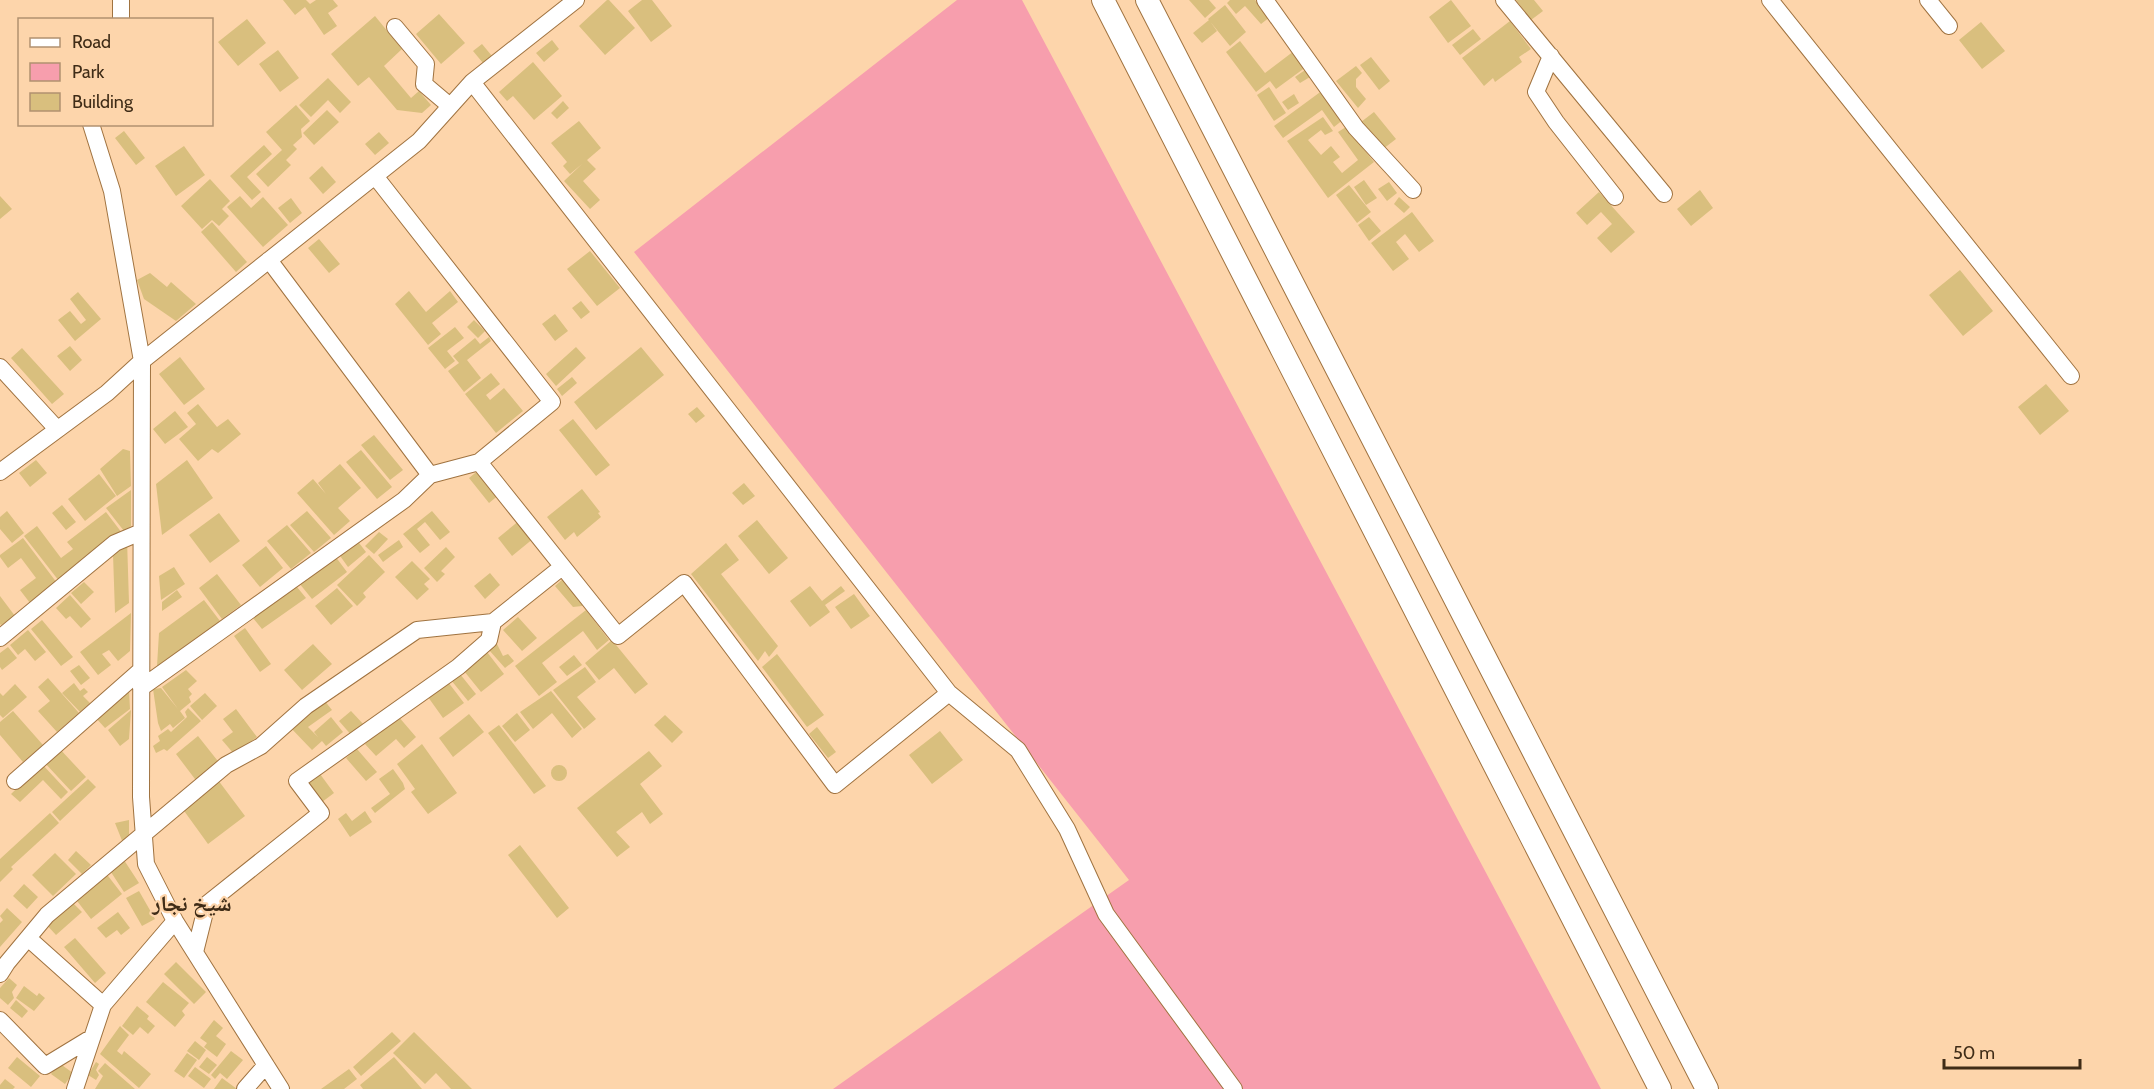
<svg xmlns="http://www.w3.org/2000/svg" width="2154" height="1089" viewBox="0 0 2154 1089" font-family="Cabin,'Noto Naskh Arabic',sans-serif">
<rect width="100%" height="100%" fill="#fdd5ab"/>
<path fill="#f79ead" d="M957 0H1022L1601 1089H833L1129 880 634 252Z"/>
<path fill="#d9bf7e" d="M283 0H306L310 4 316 0H333L338 6 328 13 337 26 324 35 305 7 295 15Z
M607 0H609L635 28 605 55 579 26Z
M642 0H652L672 26 651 42 628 11Z
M1189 0H1209L1216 8 1205 18Z
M1230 0H1255L1270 17 1261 24 1245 6 1236 14 1227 3Z
M1451 0 1471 26 1448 43 1429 17Z
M1516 0H1534L1543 11 1531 20Z
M1225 5 1246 32 1230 46 1208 19Z
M439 14 465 43 441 64 416 34Z
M375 16 402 49 384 66 411 98 419 91 431 105 422 113 397 110 369 77 358 86 331 54Z
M247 19 266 43 238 66 218 42Z
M1209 20 1217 31 1202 43 1193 33Z
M1510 21 1531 49 1519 57 1522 62 1495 82 1493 78 1484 86 1462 58Z
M1981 22 2005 51 1982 69 1959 40Z
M1473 29 1481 39 1460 55 1452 45Z
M552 40 559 49 544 62 536 53Z
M1240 41 1265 73 1294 51 1306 67 1276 89 1270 81 1256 92 1226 52Z
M482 44 492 56 483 63 473 51Z
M278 50 299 78 280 92 259 64Z
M1371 57 1390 81 1379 90 1360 65Z
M533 62 562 96 534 120 513 96 507 101 499 92Z
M1356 66 1362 73 1356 79V87L1366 99 1358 108 1336 81Z
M1305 70 1310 77 1300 83 1295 77Z
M328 78 351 102 340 113 328 100 311 117 299 105Z
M1269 87 1286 113 1274 121 1257 95Z
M1323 90 1344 119 1334 127 1322 110 1283 138 1274 126Z
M1294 94 1299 103 1288 110 1282 102Z
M563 101 569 108 557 119 551 113Z
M296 105 310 121 301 129 302 137 293 145 297 149 286 160 291 165 268 187 256 174 282 150 266 132Z
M327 110 339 122 314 145 303 133Z
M1374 112 1396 139 1383 149 1361 122Z
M1323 117 1333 131 1325 135 1321 130 1308 140 1321 155 1331 146 1340 157 1333 162 1342 173 1358 160 1338 132 1346 127 1374 162 1328 198 1287 141Z
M579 121 601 148 587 160 596 169 583 181 600 200 590 209 564 181 582 164 570 174 563 166 567 162 551 143Z
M124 131 145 158 136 165 115 138Z
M379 132 389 143 375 155 365 144Z
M264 145 272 154 247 177 261 192 252 200 230 176Z
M184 146 205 175 176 196 155 166Z
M322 166 336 182 323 194 309 178Z
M210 179 230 201 222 209 229 216 219 226 212 220 202 229 181 206Z
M1364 180 1377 198 1366 205 1354 187Z
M1389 182 1397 193 1387 201 1378 189Z
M1349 185 1371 212 1357 223 1336 195Z
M1700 190 1713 208 1691 226 1677 209Z
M1599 192 1635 232 1611 253 1597 238 1612 224 1601 212 1587 225 1576 213Z
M0 196 12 209 0 219Z
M240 196 251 208 263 197 288 225 263 247 227 207Z
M1399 197 1410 207 1404 213 1394 204Z
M291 198 302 213 290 223 278 208Z
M1412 212 1434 241 1419 252 1405 234 1396 242 1409 259 1393 271 1371 243Z
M1369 217 1381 231 1369 241 1358 225Z
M212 222 247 262 236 272 201 232Z
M319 239 340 264 329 273 308 248Z
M590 251 620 288 597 306 567 269Z
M1960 270 1993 311 1963 336 1929 295Z
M150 273 167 287 171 282 196 304 176 321 144 299 137 280Z
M409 291 426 312 450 291 458 302 432 323 441 334 428 345 395 304Z
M78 292 101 319 75 341 58 320 70 311 81 324 86 320 70 299Z
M581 301 590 312 581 319 572 308Z
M555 314 568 331 555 341 542 324Z
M474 320 485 331 478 338 467 327Z
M455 327 464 338 447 351 455 361 445 369 428 348Z
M489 337 491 341 467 360 481 378 464 392 448 371 459 363 453 356 475 338 480 344Z
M70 346 82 360 70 371 57 356Z
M576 347 586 358 556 386 546 374Z
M641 347 664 375 596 430 574 402Z
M22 348 64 394 52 404 11 358Z
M180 357 205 389 184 405 159 374Z
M491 373 500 384 486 395 490 400 504 388 523 411 496 433 465 394Z
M572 377 577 383 562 396 557 389Z
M2046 384 2069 411 2040 435 2018 407Z
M198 404 217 427 228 419 241 434 218 453 212 449 198 461 179 439 196 424 187 413Z
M697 407 705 416 696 423 688 414Z
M175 411 188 427 165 444 153 429Z
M573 419 610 465 596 476 559 430Z
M374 435 403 470 390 480 361 445Z
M123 449 130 451 131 486 117 496 100 469Z
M361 450 392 487 377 499 346 462Z
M36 460 47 473 30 487 19 473Z
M187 460 213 498 162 535 156 484Z
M340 464 361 488 338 508 350 521 334 535 297 493 313 479 326 494 318 483Z
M480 469 500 494 489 503 469 478Z
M99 474 116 496 85 521 68 499Z
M744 483 755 496 743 505 732 493Z
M582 489 600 512 598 513 601 517 577 537 574 532 565 540 547 517Z
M131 490V526L124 531 106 508Z
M62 505 76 522 66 530 52 513Z
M7 511 24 533 12 543 0 529V517Z
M307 511 331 538 314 552 290 525Z
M432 511 450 532 440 540 425 522 417 529 430 545 420 553 403 534Z
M106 512 122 533 59 581 24 536 37 526 61 558 73 549 67 542Z
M219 513 240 541 210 563 189 535Z
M520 520 534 538 512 556 498 538Z
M757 520 788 558 769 574 738 536Z
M287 525 311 553 291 569 267 541Z
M379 532 388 539 374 554 365 546Z
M23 538 57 583 30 603 20 590 36 578 21 558 8 568 0 557V555Z
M127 539 129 603 115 613 113 554Z
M356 539 366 552 348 567 338 553Z
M399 540 403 547 383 562 378 555Z
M726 543 739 560 721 574 778 646 769 657 765 651 758 661 691 574Z
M266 546 283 568 260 587 242 565Z
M446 547 455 557 441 571 445 574 437 582 424 568Z
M369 555 385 572 363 593 366 597 357 606 337 585Z
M335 556 347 572 312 599 299 583Z
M412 561 430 579 424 584 429 589 417 600 395 577Z
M174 567 185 584 161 600 159 576Z
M490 573 500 585 485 599 474 586Z
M217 574 241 605 222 619 199 588Z
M564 578 584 601 582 606 573 607 555 586Z
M84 582 94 592 81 604 71 593Z
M810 586 822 601 841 586 845 591 825 605 830 612 810 627 790 601Z
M297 587 306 598 262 629 253 618Z
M337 588 353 606 331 625 315 606Z
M177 590 182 597 162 611V602Z
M854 594 870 616 851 629 835 607Z
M70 595 91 619 81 628 70 616 66 619 56 608Z
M0 596 15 616 1 625 0 624Z
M204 600 220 621 157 666 159 633Z
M586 610 609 640 597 650 583 631 542 663 557 682 539 696 515 666Z
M131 613 130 651 118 661 109 650 102 654 111 665 98 675 80 652Z
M518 617 537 638 522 651 503 630Z
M42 620 73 657 61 666 31 629Z
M245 628 271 664 260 672 234 636Z
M28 630 46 652 35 661 25 649 18 655 10 645Z
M612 640 648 684 635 694 614 668 599 680 585 663Z
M313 644 332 664 302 690 284 670Z
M497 644 503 656 508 654 514 661 505 668 489 650Z
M8 647 17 658 2 670 0 667V653Z
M487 652 504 674 481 692 464 671Z
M777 654 824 715 807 727 762 667Z
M574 655 582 665 567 676 559 667Z
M79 665 90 678 81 685 70 671Z
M585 667 596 682 577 697 596 719 584 729 553 690Z
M186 670 197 681 188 689 192 694 189 697 191 702 180 711 185 718 173 728 170 724 161 731 158 723 153 689 161 688 178 709 162 687Z
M460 674 476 694 468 701 451 680Z
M48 678 79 713 57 732 38 711 50 701 38 687Z
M448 682 464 703 443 718 428 697Z
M74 683 80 691 84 688 88 692 83 696 90 703 80 712 62 693Z
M15 684 27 697 3 718 0 715V693L3 696Z
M129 690 130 709 105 728 95 717Z
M551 691 582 729 572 738 552 713 533 729 520 712Z
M205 693 217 706 202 720 190 706Z
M324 700 332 710 308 727 318 737 314 732 331 717 343 732 326 746 322 741 312 750 288 725Z
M188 708 201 721 167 751 164 749 156 753 153 746 160 741 158 736 168 729 171 732 187 717 185 712Z
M236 709 257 737 234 754 222 740 233 732 223 719Z
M131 710 129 739 120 746 108 730Z
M13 711 43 745 23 762 0 735V722Z
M351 711 365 726 353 737 339 721Z
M517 713 530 730 515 742 502 726Z
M469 714 484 732 453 757 439 738Z
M665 715 683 732 672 743 654 725Z
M398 716 416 737 404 748 396 739 376 756 365 744Z
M499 725 546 786 534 794 488 733Z
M817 727 836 752 828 758 809 734Z
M940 731 963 760 932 784 909 755Z
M198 736 221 765 198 783 176 754Z
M422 744 457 793 428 814 411 792 415 789 397 764Z
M58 747 86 777 71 791 43 761Z
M357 749 377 772 366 781 346 758Z
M649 751 662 766 640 784 663 814 650 824 642 812 616 832 630 847 617 857 577 808Z
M42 764 68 792 61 799 43 780 20 802 11 794Z
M551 773a8 8 0 1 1 16 0a8 8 0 1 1-16 0Z
M393 769 403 783 405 789 375 813 371 808 390 794 379 779Z
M320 774 334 793 322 802 308 783Z
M88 779 96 787 60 821 52 812Z
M218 780 245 816 208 844 182 808Z
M365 811 372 822 350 837 338 819 346 813 352 821Z
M50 813 59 823 11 867 13 869 0 882V859Z
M129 820V839L123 843 115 823Z
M520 845 569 908 557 918 508 855Z
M76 851 91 865 82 874 68 860Z
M55 853 76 874 53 896 32 875Z
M122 857 139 883 124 892 107 866Z
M105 872 122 894 91 919 74 897Z
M24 884 38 897 27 909 13 896Z
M139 891 155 919 142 926 126 898Z
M70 900 82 912 56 935 45 923Z
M7 908 22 922 0 947V923L3 920 0 916Z
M118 912 130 928 121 935 117 930 106 938 97 928Z
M75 938 106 973 95 983 64 947Z
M176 962 206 992 194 1004 164 974Z
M9 978 17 985 12 992 14 998 8 1005 0 998V988Z
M163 982 189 1003 182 1011 185 1015 175 1027 146 1002Z
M24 986 37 996 39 993 45 998 34 1011 16 998Z
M16 1000 28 1011 22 1018 10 1008Z
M137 1006 149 1016 147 1019 155 1026 148 1034 140 1027 133 1035 122 1026Z
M214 1020 223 1028 216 1036 226 1044 217 1057 204 1047 207 1043 200 1038Z
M120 1026 129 1035 117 1051 122 1055 124 1051 151 1074 139 1088 100 1054Z
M392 1032 401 1041 361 1076 353 1067Z
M414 1032 472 1089H451L436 1073 425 1084 393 1053Z
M195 1041 206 1050 199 1060 187 1051Z
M231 1051 243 1060 227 1079 220 1073 215 1079 211 1075Z
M187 1053 197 1060 184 1078 174 1071Z
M17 1057 40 1076 31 1087 8 1068Z
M207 1057 217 1065 209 1074 199 1067Z
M394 1057 422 1089H363L360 1085Z
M96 1062 99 1064 96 1070 99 1075 96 1080 88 1075Z
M59 1063 73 1073 65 1084 51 1074Z
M105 1063 135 1089H95L103 1076 98 1071Z
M195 1067 211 1079 204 1088 188 1076Z
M349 1069 357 1079 344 1089H321Z
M222 1078 237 1089H214Z
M5 1079 15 1087 13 1089H0V1085Z"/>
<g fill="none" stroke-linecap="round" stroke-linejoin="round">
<defs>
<path id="street" d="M121 0V20
M1265 0 1356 128 1413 190
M1504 0 1664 194
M1770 0 2071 376
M1928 0 1949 26
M395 27 426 64 424 84 450 106
M1551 56 1536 92 1556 122 1615 197
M472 82 949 693 1018 750 1067 829 1106 914 1234 1089
M91 124 112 191 142 361 141 797 146 864 175 921 281 1089
M375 176 552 402 479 462 618 636 684 583 835 785 949 693
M0 367 57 429
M0 472 107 393 142 361 419 141 472 82 576 0
M430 475 479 462
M0 638 115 543 141 532
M141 688 404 500 430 475 269 260
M15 781 141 670
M28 938 103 1005
M195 952 207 904 321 813 297 781 458 667 489 640 493 622
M0 974 7 963 47 915 226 765 261 746 306 706 417 630 493 622 562 567
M0 1020 45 1066 91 1038
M75 1089 103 1005 175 921
M245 1089 266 1065"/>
<path id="secondary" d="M1103 0 1660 1089
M1147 0 1707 1089"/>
</defs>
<use href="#street" stroke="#a07340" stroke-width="18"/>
<use href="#secondary" stroke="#a07340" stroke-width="24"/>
<use href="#street" stroke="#fff" stroke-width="16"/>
<use href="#secondary" stroke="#fff" stroke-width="22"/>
</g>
<g text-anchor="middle" stroke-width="4.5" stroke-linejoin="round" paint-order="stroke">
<g font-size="22" font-weight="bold" fill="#3f2c17" stroke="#fdd5ab">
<text x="192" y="911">شيخ نجار</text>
</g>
</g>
<rect x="18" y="18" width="195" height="108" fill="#fdd5ab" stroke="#b19170" stroke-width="1.5"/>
<rect x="30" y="38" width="30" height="9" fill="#ffffff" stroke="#b19170" stroke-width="1.5"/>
<text x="72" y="48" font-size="18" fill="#3f2c17">Road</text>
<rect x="30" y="63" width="30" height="18" fill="#f79ead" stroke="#b19170" stroke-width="1.5"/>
<text x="72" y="78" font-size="18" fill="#3f2c17">Park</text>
<rect x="30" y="93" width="30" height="18" fill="#d9bf7e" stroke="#b19170" stroke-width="1.5"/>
<text x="72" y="108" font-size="18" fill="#3f2c17">Building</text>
<path d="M1944 1059v9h136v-9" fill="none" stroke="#3f2c17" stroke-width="3"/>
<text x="1953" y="1059" font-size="18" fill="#3f2c17" stroke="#fdd5ab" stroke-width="4.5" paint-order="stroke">50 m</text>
</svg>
